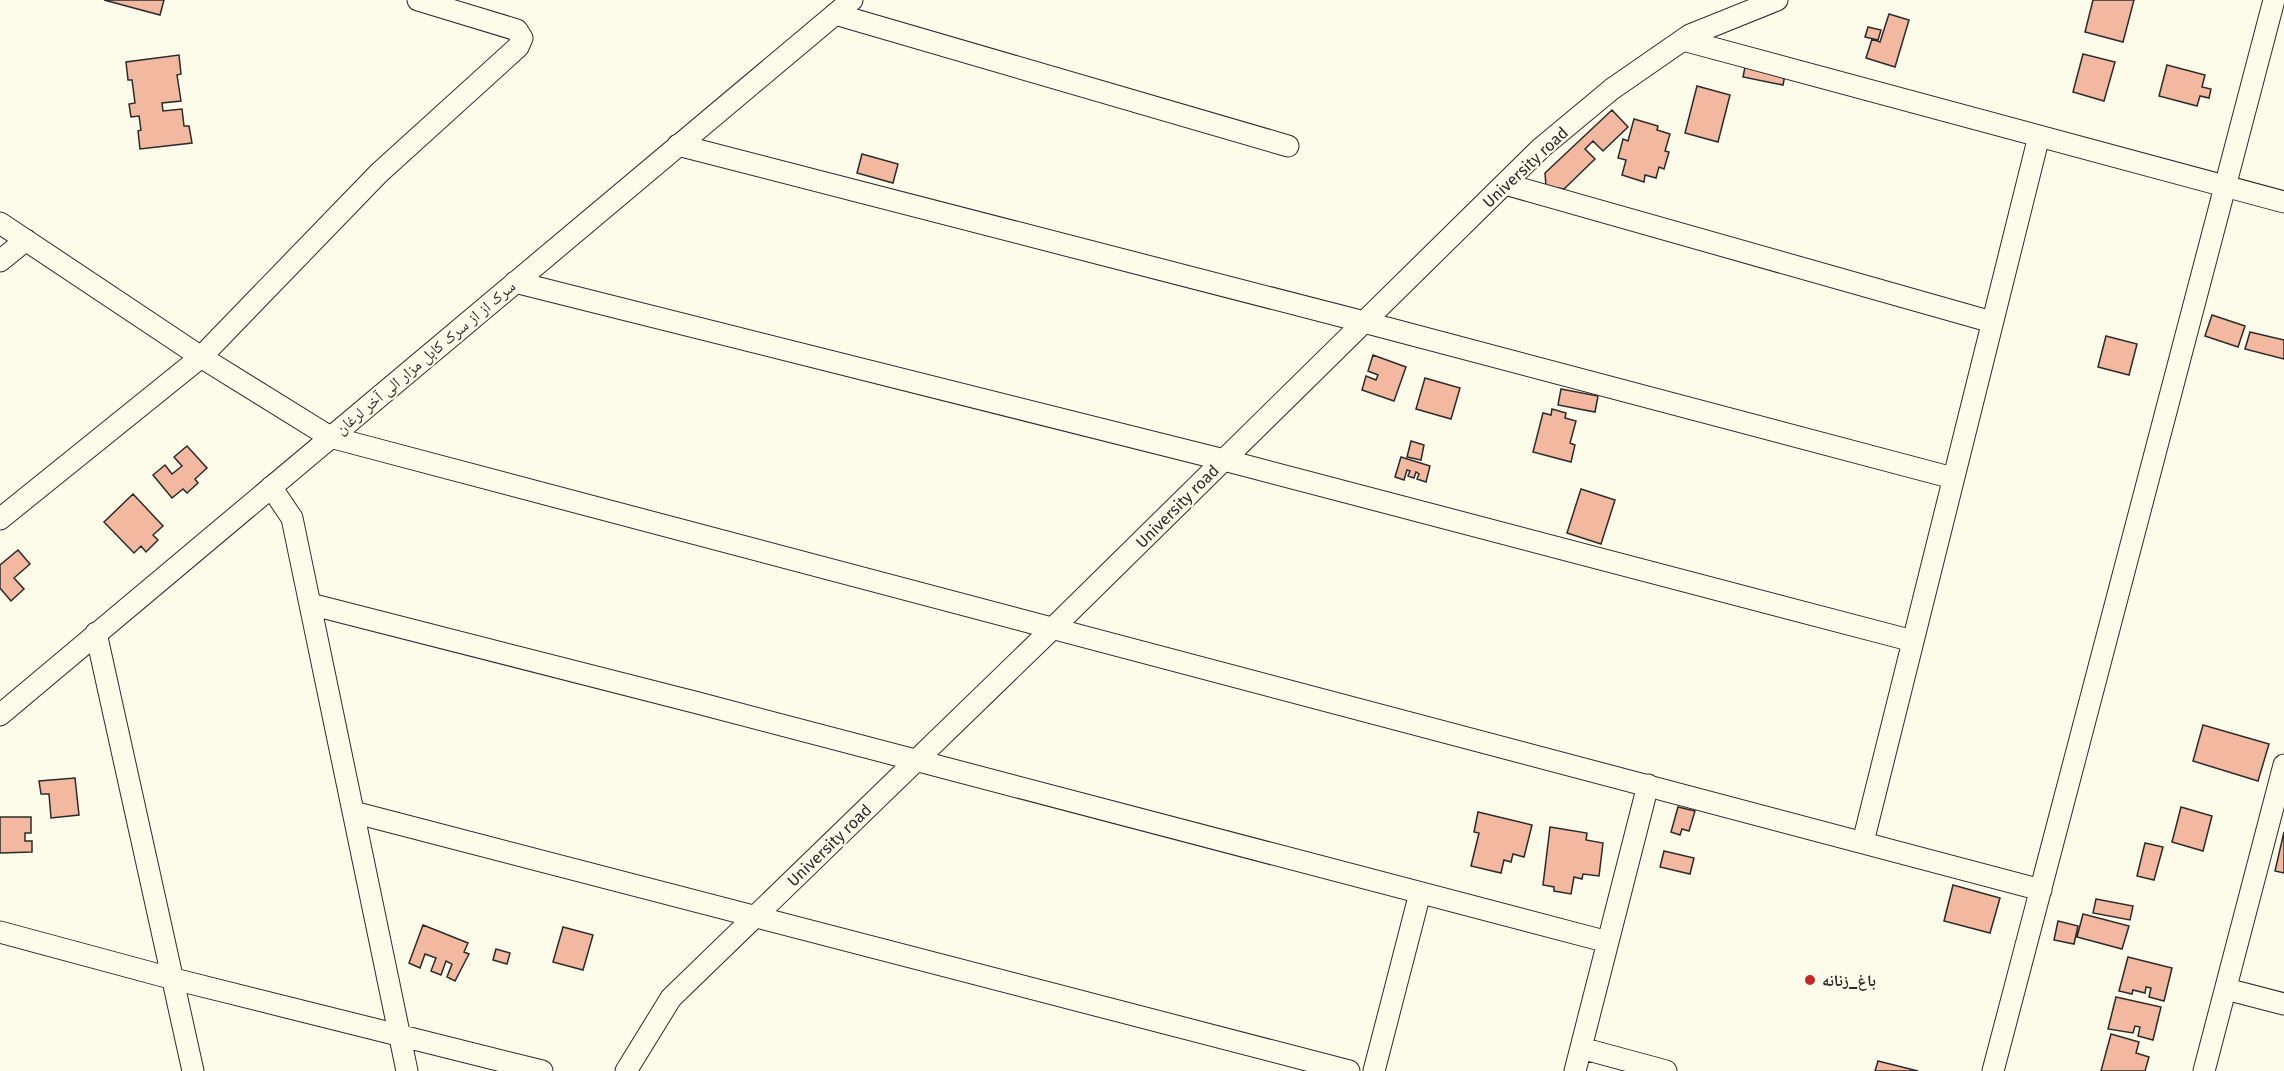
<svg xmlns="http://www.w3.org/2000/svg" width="2284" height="1071" viewBox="0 0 2284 1071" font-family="'Fira Sans','Noto Naskh Arabic',sans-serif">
<rect width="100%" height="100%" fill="#fdfbea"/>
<path fill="#f2b8a0" stroke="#2b2b2b" stroke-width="1.5" d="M104 0H164L160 15Z
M2093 0H2134L2123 42 2085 32Z
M1889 14 1909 20 1895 67 1866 58 1872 39 1880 42Z
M1868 27 1881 30 1878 40 1865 37Z
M2083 54 2115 62 2104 101 2073 92Z
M179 55 181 74 177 75 181 101 162 103 163 111 182 109 184 126H189L192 143 140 149 138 131 141 130 139 116 131 117 129 104 135 103 132 80H128L126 62Z
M1746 62 1786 70 1783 85 1743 77Z
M2167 65 2205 75 2202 87 2211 89 2209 98 2200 96 2197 106 2159 96Z
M1697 86 1730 95 1718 142 1685 133Z
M1612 110 1628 127 1603 151 1593 141 1585 149 1595 159 1564 189 1546 186 1545 173Z
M1634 119 1658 126 1657 130 1670 134 1665 151 1669 152 1664 169 1659 167 1656 178 1645 175 1644 182 1622 175 1626 160 1618 158 1623 139 1628 141Z
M862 154 898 164 893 183 857 173Z
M2212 315 2245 326 2238 347 2205 336Z
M2250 332 2284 340V359L2245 349Z
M2106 336 2137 344 2129 375 2098 367Z
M1373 355 1406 367 1394 401 1362 390 1366 376 1376 380 1378 375 1368 371Z
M1425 378 1460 388 1451 419 1416 409Z
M1561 389 1598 396 1595 412 1558 405Z
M1552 409 1566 413 1565 418 1576 421 1570 443 1575 445 1571 462 1533 452 1543 413 1551 415Z
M1411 441 1424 445 1421 460 1407 457Z
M187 446 207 468 195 479 198 483 187 493 183 489 172 498 153 475 165 465 172 474 182 466 174 457Z
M1401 457 1430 466 1426 482 1417 479 1419 474 1416 472 1414 478 1408 476 1410 471 1407 470 1404 480 1395 477Z
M1581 489 1615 500 1601 544 1567 533Z
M133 494 163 526 153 535 158 540 146 552 141 546 134 553 104 522Z
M18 550 30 564 14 578 24 589 11 601 0 588V565Z
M2203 725 2269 744 2258 781 2193 761Z
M75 778 79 815 51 818 49 794H41L39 781Z
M1678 807 1695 811 1689 831 1682 829 1680 835 1671 832Z
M2181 807 2212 816 2203 851 2172 842Z
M1478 812 1532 825 1524 857 1513 854 1511 862 1504 860 1501 873 1471 866 1479 833 1474 832Z
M0 817H31V833H25V841H32V852L0 853Z
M1550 827 1587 833 1586 840 1603 843 1599 876 1583 874 1582 879 1574 877 1571 894 1554 891V887L1543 885Z
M2284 832V873L2275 871Z
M2145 843 2163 847 2154 880 2137 876Z
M1664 851 1694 858 1690 874 1660 867Z
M1953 885 2000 898 1990 933 1944 921Z
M2096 899 2133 906 2130 920 2093 913Z
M2083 914 2129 926 2122 949 2077 937Z
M2058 921 2078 926 2074 944 2054 940Z
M423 925 468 943 464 952 469 954 455 981 447 977 452 964 446 961 441 975 431 971 436 958 425 954 420 968 409 963Z
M563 927 593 935 583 970 553 962Z
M496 949 510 953 507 964 493 960Z
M2128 957 2172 968 2164 1001 2149 997 2151 988 2146 987 2145 993 2133 990 2132 994 2119 991Z
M2116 997 2161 1007 2153 1040 2138 1036 2140 1027 2135 1026 2133 1033 2108 1029Z
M2111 1034 2139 1042 2136 1053 2149 1057 2145 1071H2101Z
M1878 1061 1918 1071H1875Z"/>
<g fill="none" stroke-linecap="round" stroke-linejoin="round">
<defs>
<path id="minor" d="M835 14 1288 146
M1683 40 2284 202
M678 145 1364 322 1953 478
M1505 184 1992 322
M0 223 201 357 330 437 2041 890
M0 261 26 240
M515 282 1224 460 1913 641
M271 487 292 518 407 1071
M0 519 201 357 379 173 518 47 522 38 517 30 418 0
M310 604 698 703 1608 942
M96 633 193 1071
M0 715 852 0
M353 812 1349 1071
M1863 842 2039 136
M0 932 174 979 542 1071
M2226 989 2284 1004
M1581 1048 1666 1071
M626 1071 671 998 1053 628 1541 148 1612 89 1690 35 1777 0
M1374 1071 1420 893
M1575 1071 1648 785
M1993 1071 2274 0
M2204 1071 2284 765"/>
</defs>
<use href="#minor" stroke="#2b2b2b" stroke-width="23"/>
<use href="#minor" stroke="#fdfbea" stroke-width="21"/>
</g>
<circle fill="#c62828" stroke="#fdfbea" stroke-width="2" cx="1810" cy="980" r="6"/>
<g text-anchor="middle" stroke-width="4.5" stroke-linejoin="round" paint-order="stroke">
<g font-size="16" fill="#2b2b2b" stroke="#fdfbea">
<text transform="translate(1525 167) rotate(-43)" y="6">University road</text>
<text transform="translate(425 357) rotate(-40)" y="6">سرک از از سرک کابل مزار الی آخر لرغان</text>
<text transform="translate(1177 506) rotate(-45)" y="6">University road</text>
<text transform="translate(829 845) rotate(-44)" y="6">University road</text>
</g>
<g font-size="16" font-weight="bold" fill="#2b2b2b" stroke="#fdfbea" text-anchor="start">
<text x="1822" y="986">باغ_زنانه</text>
</g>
</g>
</svg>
